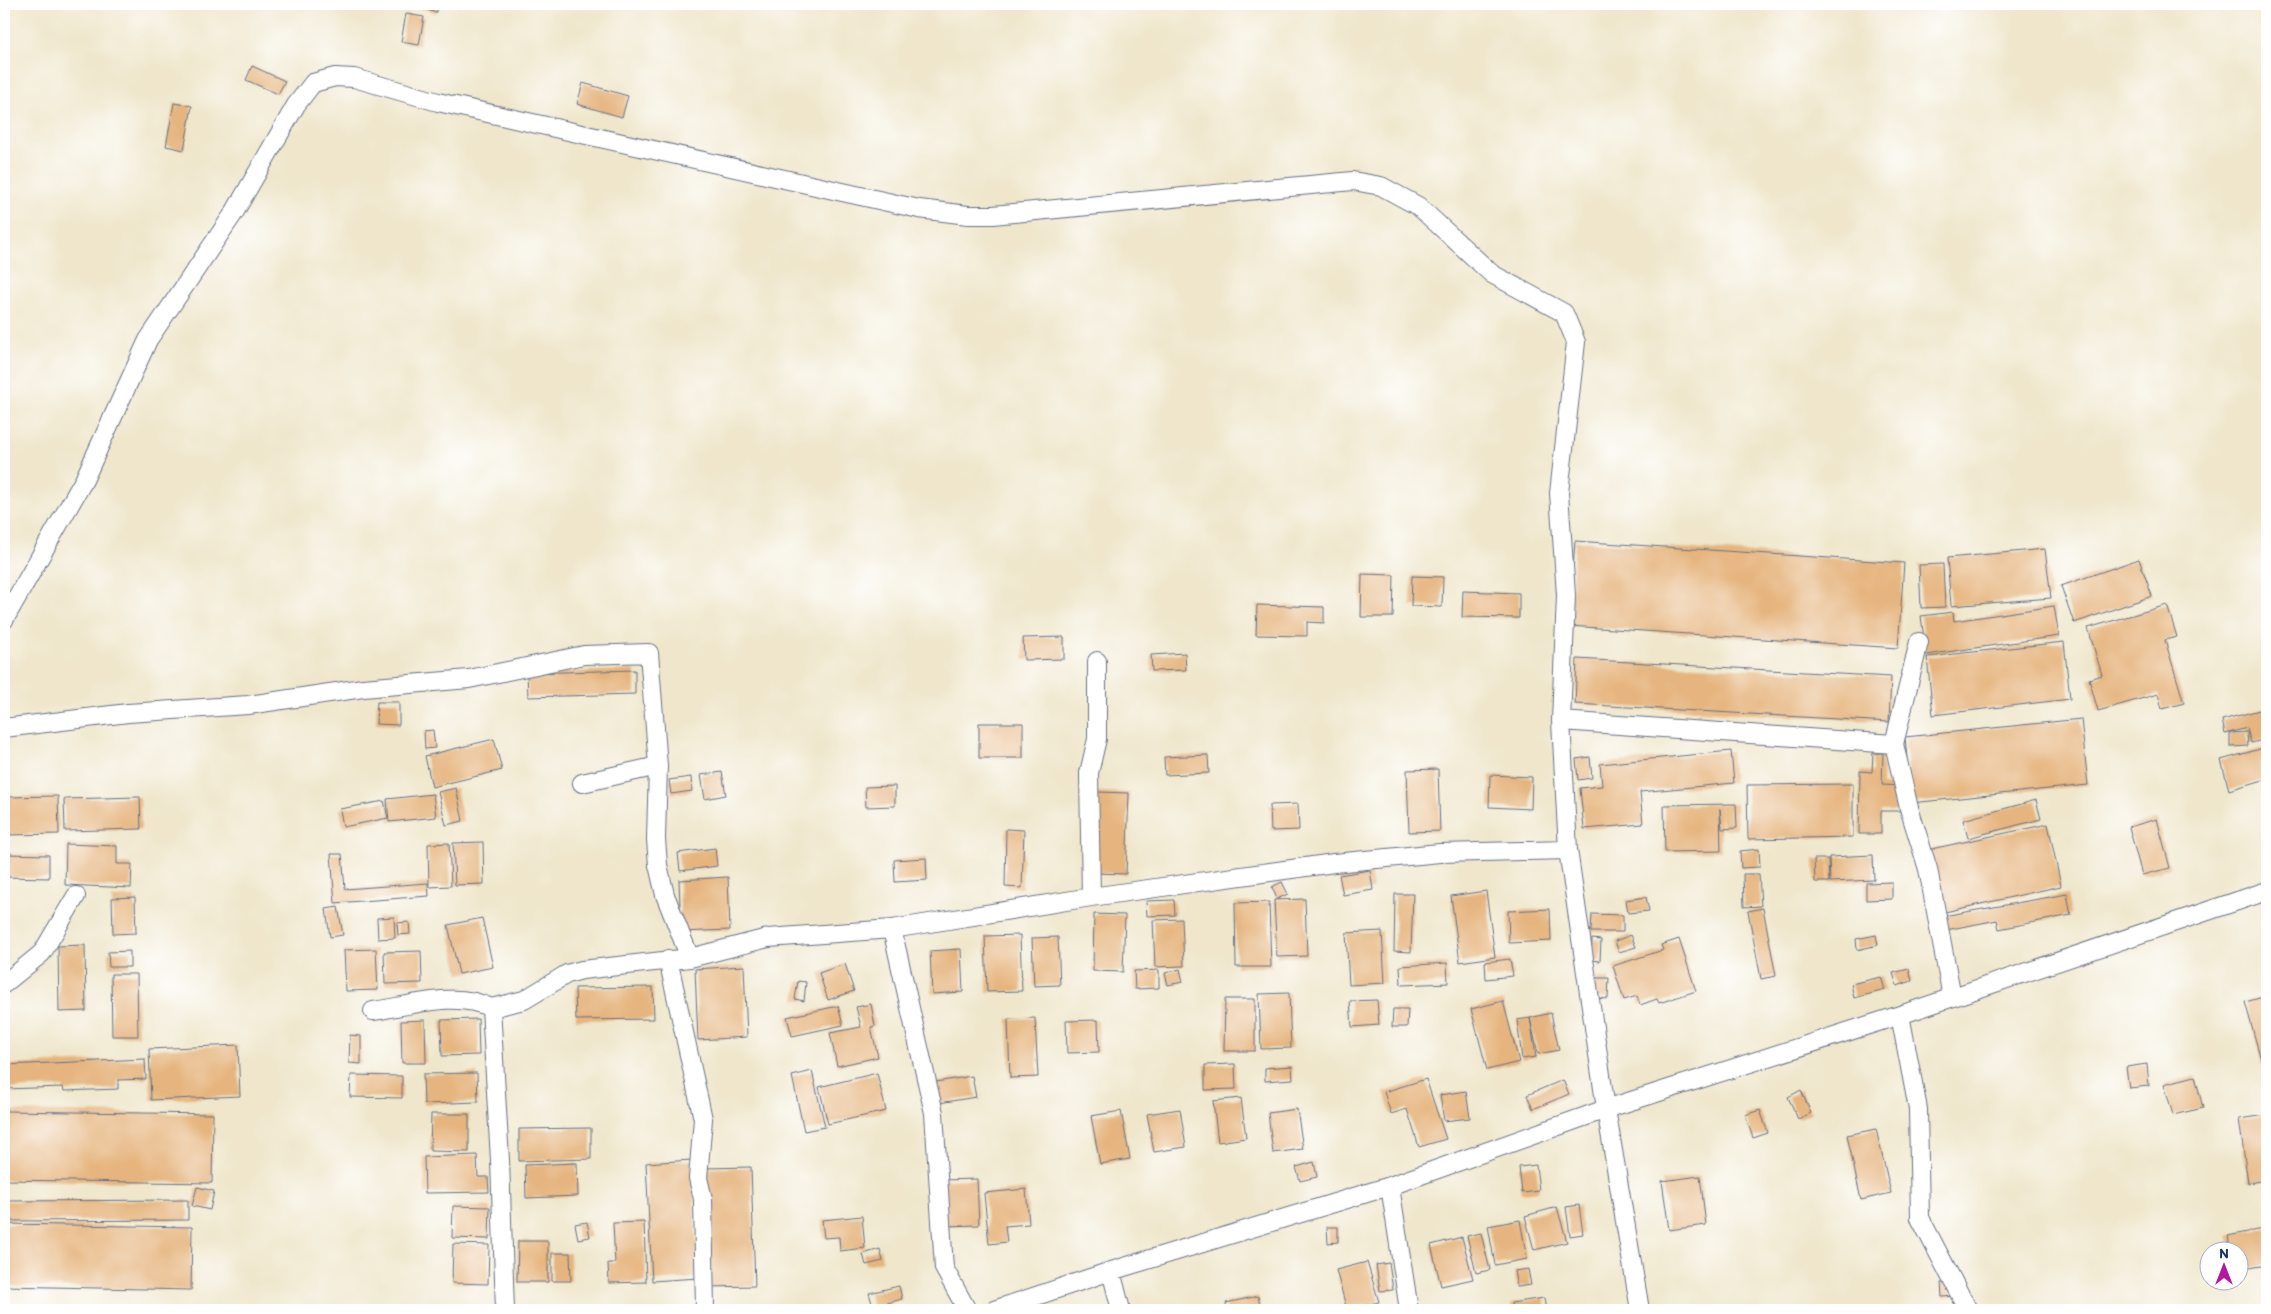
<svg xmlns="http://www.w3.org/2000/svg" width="2271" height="1314" viewBox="0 0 2271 1314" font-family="Itim,sans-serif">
<rect width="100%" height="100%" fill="#fff"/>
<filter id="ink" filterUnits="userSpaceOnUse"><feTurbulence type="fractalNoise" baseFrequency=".02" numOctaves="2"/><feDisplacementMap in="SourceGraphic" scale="10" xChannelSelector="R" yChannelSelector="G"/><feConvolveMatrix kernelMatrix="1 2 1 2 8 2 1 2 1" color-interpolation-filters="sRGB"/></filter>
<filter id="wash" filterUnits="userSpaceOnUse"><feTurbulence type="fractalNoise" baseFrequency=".0096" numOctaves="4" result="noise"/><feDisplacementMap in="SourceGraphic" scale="20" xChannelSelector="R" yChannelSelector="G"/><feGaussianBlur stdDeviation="1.12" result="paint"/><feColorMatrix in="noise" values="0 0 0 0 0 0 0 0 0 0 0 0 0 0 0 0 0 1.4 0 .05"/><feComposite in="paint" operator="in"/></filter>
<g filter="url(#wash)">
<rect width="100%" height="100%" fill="#efe6cb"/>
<g id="blocks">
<path fill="#e6b57f" d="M344 4H365V8L344 6Z
M411 4H440L436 13Z
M406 14 424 17 419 45 401 42Z
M252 66 285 81 278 94 246 80Z
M583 83 628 96 622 117 577 104Z
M174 103 192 106 184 150 166 146Z
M1575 541 1904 563 1898 648 1569 626Z
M2045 549 2051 598 1951 606 1947 558Z
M2139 559 2152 596 2074 623 2061 586Z
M1943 564 1945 607 1921 608 1919 565Z
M1362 574 1394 575 1393 617H1361Z
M1412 576 1443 577 1442 607 1411 606Z
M1463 591 1519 593V618L1462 617Z
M1257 605 1324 607V623L1307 622V636L1256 635Z
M2167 605 2177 637 2165 640 2184 703 2162 709 2158 694 2098 711 2089 679 2102 675 2088 628Z
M2054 606 2059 636 1926 655 1921 616 1953 612 1954 621Z
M1064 637V659L1024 660 1023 638Z
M2064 642 2070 699 1933 715 1927 657Z
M1185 653 1186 670 1152 671 1151 655Z
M1577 659 1891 677 1889 722 1575 704Z
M635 670V694L528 697 527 673Z
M377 702H399V725L376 724Z
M2267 708V739L2251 743 2247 728 2225 734 2222 720Z
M2081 719 2088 785 1911 803 1905 737Z
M979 723H1023V758H979Z
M433 730 435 748 425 749 424 731Z
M2247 732 2248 746 2230 747V733Z
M494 739 502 770 432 787 425 756Z
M2267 747V779L2229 790 2221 760Z
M1731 751 1734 783 1640 792 1643 824 1584 829 1580 788 1602 786 1600 764Z
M1873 753H1883L1882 785 1902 786 1901 811H1881V834H1859L1860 771 1872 772Z
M1208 755 1209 773 1165 775 1164 757Z
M1590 757 1592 778 1578 780 1576 759Z
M1438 769 1440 831 1409 832 1407 770Z
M722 772 726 795 705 799 701 775Z
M1490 775 1532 777 1531 809 1489 807Z
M691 777 692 791 671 794 669 780Z
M1853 784V837L1748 839 1747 785Z
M895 786V806L866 807 865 787Z
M456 788 463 821 446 825 438 792Z
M1097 792 1129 793 1126 874 1094 873Z
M433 794 436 817 389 822 387 799Z
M58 796 59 834 4 835V797Z
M140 797 141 829 65 831 64 799Z
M2036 800 2041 819 1968 838 1963 820Z
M384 801 388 818 343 827 340 809Z
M1298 804 1299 830 1271 831 1270 805Z
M1736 804 1737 828 1722 829 1720 809 1721 851 1665 852 1664 805Z
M2157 819 2170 868 2142 875 2129 827Z
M2048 824 2061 886 1945 912 1931 849Z
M1006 829 1024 830 1022 888 1005 887Z
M483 842 484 884 455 885 453 843Z
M449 843 451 886 429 887 428 844Z
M66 844 117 846V864H132L131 888 65 885Z
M715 848 717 866 680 871 678 853Z
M1759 849 1760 867 1741 868 1740 851Z
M4 854 49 855V878L4 877Z
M331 854H342L345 889 428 883 429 896 335 903Z
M1873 855 1874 880 1830 882 1829 857Z
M926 858 927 880 895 882 894 860Z
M1814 859H1828L1829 882H1815Z
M1370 870 1373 890 1343 895 1339 875Z
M1743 874H1759L1761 906 1744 907Z
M728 877 730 930 681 932 679 880Z
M1282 882 1288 894 1277 899 1272 887Z
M1892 882V899L1866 900V883Z
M1486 891 1495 957 1460 962 1451 896Z
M1395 894H1413L1411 952 1394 951Z
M2067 894 2071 915 1999 929 1997 920 1941 931 1938 917Z
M135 897 136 933 113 934 112 898Z
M1646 897 1649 911 1628 913 1626 900Z
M1305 899 1307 956 1277 957 1274 900Z
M1174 900 1175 915 1147 916 1146 901Z
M1269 902 1271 967H1236L1235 903Z
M338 907 343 935 330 937 326 909Z
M1763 908 1776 976 1761 979 1748 911Z
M1550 909 1551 941 1509 943 1508 911Z
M1094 914 1125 915 1123 972 1093 971Z
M1592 914 1623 915V932H1591Z
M394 917 395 938 378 939 377 918Z
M482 918 493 967 459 974 448 925Z
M1182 919 1184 966 1155 967 1153 920Z
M409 922 410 934 398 935 397 923Z
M1382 931 1385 983 1349 985 1346 933Z
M1020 935 1022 991 987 992 985 936Z
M1631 935 1636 947 1619 952 1615 941Z
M1876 935 1878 945 1857 950 1856 939Z
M1058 937 1060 985 1034 986 1032 938Z
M1592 939 1601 940 1600 961 1591 960Z
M1679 939 1696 991 1659 1003 1657 999 1640 1005 1637 996 1624 1000 1613 966 1663 950 1661 945Z
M85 945 86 1011 59 1012 58 946Z
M376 949 378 990 346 991 344 950Z
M961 949 963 992 932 994 930 951Z
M130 951V967H109L108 952Z
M421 951 422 983 385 984 384 952Z
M1510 959 1513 976 1486 979 1485 962Z
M1447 963 1448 983 1401 985 1400 966Z
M845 964 854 991 828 1000 819 973Z
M744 966 747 1037 698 1040 695 969Z
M1180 969 1183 982 1168 985 1165 973Z
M1909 969 1912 981 1897 986 1893 973Z
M1159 970V988L1135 989 1134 971Z
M111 974H137L138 1036H112Z
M1881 977 1885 990 1854 998 1851 984Z
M1594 978H1609L1608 999 1594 998Z
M798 981 806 982 804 1001 795 999Z
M653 987 654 1019 576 1020 575 988Z
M1289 993 1291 1048 1261 1049 1259 994Z
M2267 996V1073L2265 1074 2245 1002Z
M1225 999H1255V1051H1224Z
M1377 1000 1379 1025 1352 1027 1350 1001Z
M1503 1001 1519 1062 1487 1070 1471 1009Z
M871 1004 875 1026 871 1027 878 1057 837 1066 830 1033 861 1027 856 1007Z
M838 1006 843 1025 792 1036 787 1017Z
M1393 1009H1408L1407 1027H1392Z
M1551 1013 1559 1050 1538 1054 1530 1018Z
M1035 1018 1038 1077 1010 1078 1008 1019Z
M1530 1018 1536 1057 1522 1059 1517 1020Z
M478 1019 479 1055 442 1056 441 1020Z
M425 1020 426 1063H402L401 1021Z
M1098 1020 1099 1052 1067 1053 1066 1021Z
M350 1035 361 1036V1064L349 1063Z
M238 1045 240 1096 151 1100 149 1049Z
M145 1059 146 1079 118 1080V1089L64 1091 63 1087 4 1089V1065Z
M1235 1064 1236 1089 1205 1090V1065Z
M2147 1064 2149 1086 2129 1088 2126 1067Z
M1292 1066 1293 1079 1265 1081V1068Z
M812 1071 825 1127 804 1131 792 1076Z
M477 1073 478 1102 424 1104 423 1074Z
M877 1073 886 1111 828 1124 819 1087Z
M351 1075 402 1076V1098L350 1097Z
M972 1076 976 1097 939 1103 936 1082Z
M2195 1076 2203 1108 2173 1115 2164 1084Z
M1426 1079 1446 1139 1419 1147 1407 1109 1391 1114 1384 1092Z
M1563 1080 1569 1094 1533 1109 1527 1095Z
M1801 1090 1811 1113 1798 1119 1788 1097Z
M1466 1091 1470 1118 1444 1121 1440 1095Z
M1241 1098 1246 1138 1218 1142 1213 1101Z
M1180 1109 1186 1147 1154 1152 1147 1114Z
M1297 1109 1303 1149 1273 1153 1268 1113Z
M1760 1110 1768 1133 1753 1138 1745 1115Z
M4 1111 213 1114 212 1183 4 1180Z
M1121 1111 1130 1159 1100 1164 1091 1116Z
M431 1114H469V1152L430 1151Z
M2267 1115V1180L2248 1183 2239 1119Z
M591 1128V1159L519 1161V1129Z
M1876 1129 1891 1193 1861 1200 1847 1135Z
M477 1155 478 1177H488L489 1192 425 1193 424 1157Z
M692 1160 698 1278 652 1281 646 1163Z
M1314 1162 1317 1177 1300 1181 1296 1167Z
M577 1163 578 1196 526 1198 525 1165Z
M1536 1165 1539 1191 1522 1193 1519 1167Z
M751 1167 755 1286 709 1287 705 1168Z
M1700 1176 1706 1225 1669 1230 1662 1181Z
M977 1179 979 1225 945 1226 943 1180Z
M197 1187 214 1191 210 1210 192 1206Z
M1026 1189 1029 1224 1005 1226 1007 1242 989 1244 984 1193Z
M188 1200V1220L4 1221V1201Z
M1579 1205 1583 1234 1570 1236 1566 1207Z
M453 1206 490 1207 489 1239 452 1238Z
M1557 1207 1567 1242 1534 1250 1525 1216Z
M862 1216 865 1248 840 1251 839 1237 824 1238 822 1220Z
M1520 1220 1527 1259 1495 1265 1488 1226Z
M587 1222 590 1237 578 1239 575 1224Z
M644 1222 646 1282 609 1283 608 1263H615L613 1223Z
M4 1224 192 1227 191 1290 4 1286Z
M1327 1227H1338V1242L1328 1243Z
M2267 1228V1265L2238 1270V1252H2231L2228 1236Z
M1481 1233 1490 1270 1476 1273 1467 1236Z
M1462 1237 1473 1279 1441 1286 1431 1245Z
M518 1241H548V1282H517Z
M453 1244 489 1245 488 1284 452 1283Z
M880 1249 883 1261 866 1265 863 1254Z
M552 1253H570L571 1281H552Z
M1367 1262 1379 1302 1347 1310 1336 1270Z
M1389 1263 1393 1290 1380 1291 1376 1265Z
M1528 1269 1531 1285 1517 1287 1514 1271Z
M1952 1281 1954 1296 1942 1297 1941 1283Z
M899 1286 902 1299 873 1307 869 1293Z
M1258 1296 1261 1310H1227L1226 1303Z
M1544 1298 1546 1310H1512L1511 1303Z"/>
</g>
</g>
<g filter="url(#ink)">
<use href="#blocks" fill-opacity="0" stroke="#656f84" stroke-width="1"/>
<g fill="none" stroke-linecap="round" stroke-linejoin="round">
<defs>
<path id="minor" d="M4 620 84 480 148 340 234 213 296 105 313 83 335 77 354 78 438 102 919 209 968 215H993L1353 181 1381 186 1418 206 1492 274 1564 313 1576 342 1559 493 1566 595 1561 721 1568 850 1606 1109 1640 1310
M1919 642 1894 744 1909 808 1928 869 1952 997
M1561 721 1894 744
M4 728 128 713 248 705 363 688 469 679 584 655 649 653 658 766 656 839 658 865 665 895 690 958
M582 783 658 766
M1091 897 1089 773 1097 739V661
M892 929 934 1113 944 1268 967 1310
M668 959 703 1119 698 1178 703 1199 705 1310
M4 984 42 953 76 896
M491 1008 500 1160 505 1310
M373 1011C410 1006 456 990 491 1008L524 1000 567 974 582 970 690 958 768 938 892 929 1091 897 1334 863 1440 853 1568 850
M1900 1015 1918 1109 1920 1218 1968 1310
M1390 1186 1409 1310
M1111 1271 1121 1310
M994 1310 1111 1271 1390 1186 1606 1109 1900 1015 2267 891"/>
</defs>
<use href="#minor" stroke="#656f84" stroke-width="20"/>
<use href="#minor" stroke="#fff" stroke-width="18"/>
</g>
</g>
<rect width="2271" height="1314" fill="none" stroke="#fff" stroke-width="20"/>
<g transform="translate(2224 1266)"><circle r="24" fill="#ffffff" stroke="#a4acbf"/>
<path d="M0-4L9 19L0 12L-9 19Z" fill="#b5179e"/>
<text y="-8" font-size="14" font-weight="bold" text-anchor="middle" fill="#1b2f5e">N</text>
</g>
</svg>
